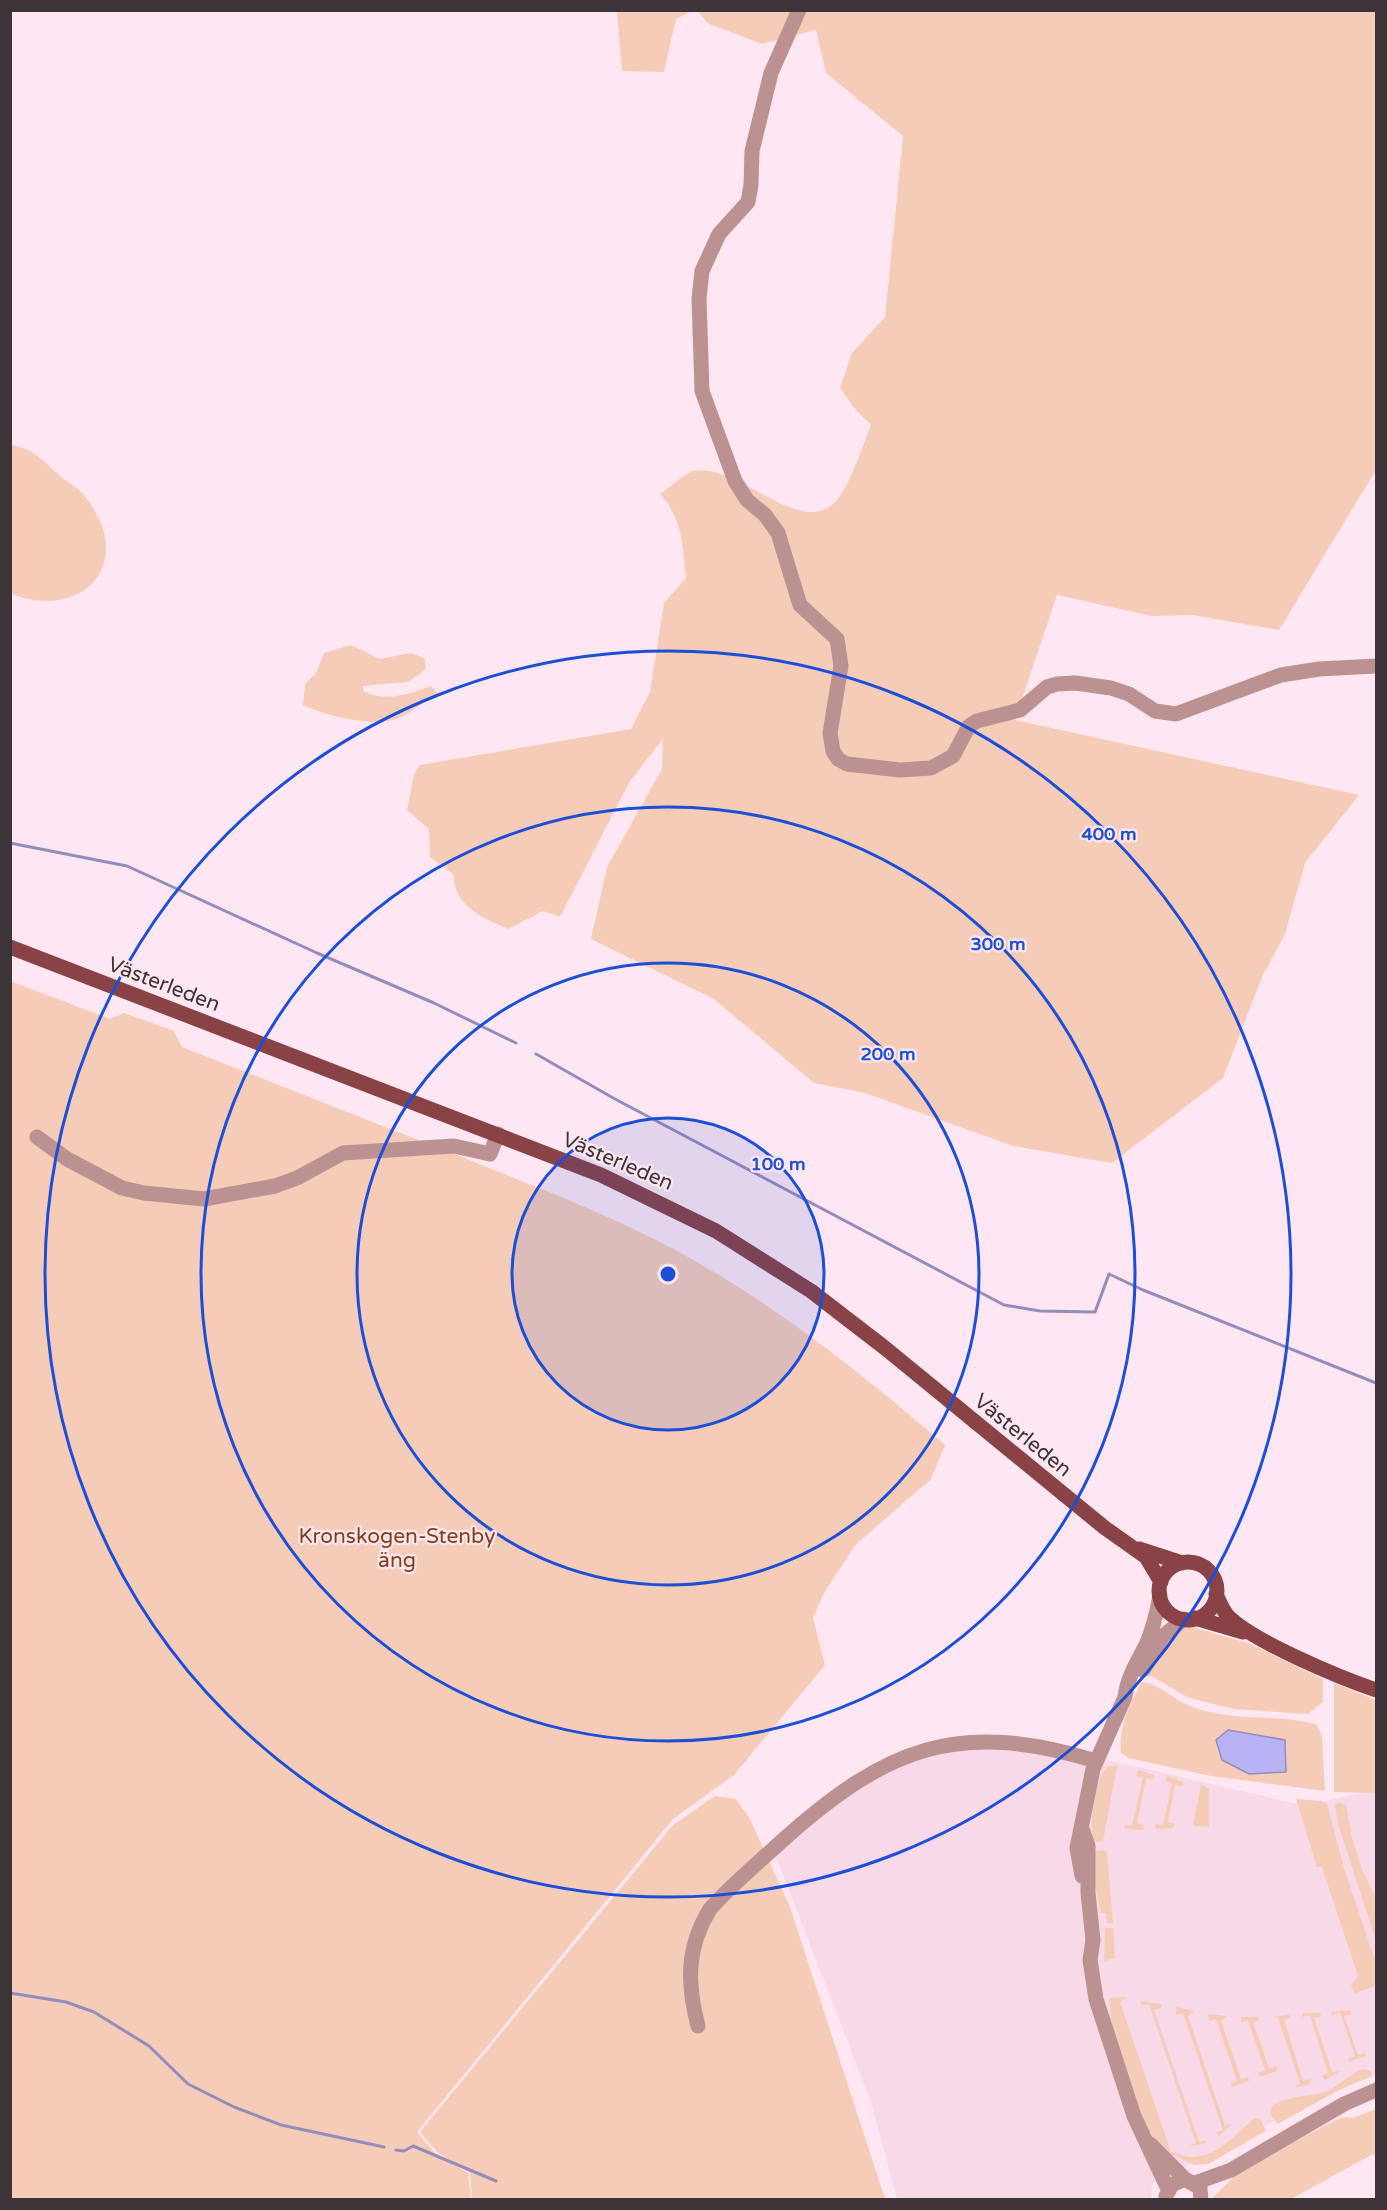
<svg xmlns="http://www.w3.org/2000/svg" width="1387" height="2210" viewBox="0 0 1387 2210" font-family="'Varela Round',sans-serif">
<rect width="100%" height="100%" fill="#fee7f2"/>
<path fill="#f7d9e7" d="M1047 1746 1306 1806 1364 1792 1376 1793V2074L1348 2083 1152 2184 1151 2199H897L871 2102 773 1849 813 1812 925 1748Z"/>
<path fill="#f5ccb7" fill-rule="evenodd" d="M617 11H692L676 19 664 72 622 71Z
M698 11H1376V470L1279 630 1192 615 1152 616 1057 595 1015 720 1359 795 1305 863 1285 934 1262 977 1223 1078 1112 1163 1013 1146 865 1093 814 1083 714 999 591 939 607 867 662 769 663 739 630 781 560 917 543 911 508 929C481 917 455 907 453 874L430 857 429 829 407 810 414 774 420 765 631 729 650 692 664 603 686 578C683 547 682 517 660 494 669 488 683 474 694 471 736 462 799 537 834 503 849 489 863 445 871 425L856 410 840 388 852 353 885 317 903 136 826 73 816 30 762 44 707 23Z
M10 445C32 447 45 462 60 476 67 482 76 486 82 493 91 503 103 523 105 537 114 593 54 614 11 593Z
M351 645 380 659 410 653 425 658V670L408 682 363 686V691C388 703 407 694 431 686L438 693C425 701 412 712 399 718 376 728 325 716 303 705L305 684 316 673 324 653Z
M10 981 110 1019 124 1013 174 1031 182 1047C274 1083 365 1119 457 1155 531 1185 607 1213 677 1251 775 1304 861 1373 945 1445L931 1479 855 1545 823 1595 813 1618 825 1665 734 1775 673 1819 417 2132 435 2153 468 2173 471 2199H11Z
M1188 1626 1248 1643 1323 1679V1702L1308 1714 1234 1709 1189 1698 1148 1674 1169 1637Z
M1142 1682C1158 1684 1173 1699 1188 1705 1231 1724 1277 1712 1317 1725L1322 1737 1325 1791 1211 1776 1128 1758 1121 1753C1118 1727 1130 1704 1142 1682ZM1228 1730 1249 1736 1286 1772Z
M1334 1683 1376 1700V1793L1334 1792Z
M1109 1766H1117L1103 1841 1093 1843C1089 1827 1094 1775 1109 1766Z
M1139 1770 1154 1775V1779L1146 1778 1137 1823 1144 1825 1143 1830 1124 1829 1125 1825 1132 1826 1143 1777 1136 1776Z
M1168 1776 1183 1782V1786L1175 1785 1168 1822 1175 1824 1173 1828 1156 1829 1155 1824 1163 1825 1172 1783 1165 1781Z
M1201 1784 1209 1789V1827L1193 1826Z
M715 1796 736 1799 750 1819 790 1907 885 2199H472L470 2173 437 2152 420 2132 673 1825Z
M1296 1799 1321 1801 1327 1804 1344 1868 1376 1963V1986L1355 1993 1351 1986 1358 1976 1322 1867H1317Z
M1338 1803 1346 1805 1352 1838 1363 1872 1376 1898V1941L1338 1824 1335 1805Z
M1102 1850 1107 1852 1113 1923H1107L1106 1913H1101L1095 1887 1092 1852Z
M1105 1928H1113L1115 1958 1104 1961Z
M1127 1997 1120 2002 1171 2152C1179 2152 1185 2158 1193 2157 1222 2155 1235 2133 1255 2118L1260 2119 1266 2131 1208 2164 1194 2165 1174 2155 1168 2157 1144 2123 1112 2027 1109 1998Z
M1140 2001 1161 2004 1162 2007 1154 2010 1199 2142 1207 2140 1204 2144 1189 2146 1196 2143 1149 2004 1142 2006Z
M1176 2007 1194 2011 1188 2016 1225 2126 1233 2123 1219 2136 1216 2132 1223 2130 1183 2013 1176 2015Z
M1350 2010 1351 2014 1344 2016 1358 2055 1365 2053 1366 2056 1349 2062 1348 2059 1355 2056 1340 2012 1332 2015 1331 2012Z
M1303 2013H1320L1321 2016 1314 2018 1332 2072 1340 2071 1325 2080 1322 2076 1328 2073 1310 2015 1302 2017Z
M1208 2014 1227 2016 1221 2021 1241 2079 1248 2077 1249 2081 1232 2087 1231 2083 1237 2081 1216 2019 1209 2021Z
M1290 2015V2017L1284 2020 1303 2081 1311 2079 1309 2085 1295 2087 1300 2083 1278 2018 1271 2017Z
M1241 2017H1259V2020L1253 2022 1269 2068 1276 2066 1277 2071 1260 2077 1258 2073 1265 2070 1248 2020 1241 2022Z
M1365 2069 1370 2071 1372 2076 1337 2091 1278 2124C1249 2096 1313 2097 1325 2092 1339 2087 1352 2071 1365 2069Z
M1376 2109V2159L1373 2154 1291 2199 1211 2200 1234 2176 1307 2135 1342 2117 1352 2118Z"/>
<path fill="#bab3f3" stroke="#948dbb" stroke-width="1.5" d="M1228 1730 1285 1740 1286 1772 1249 1774 1222 1760 1216 1740Z"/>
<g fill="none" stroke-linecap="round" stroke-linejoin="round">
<path stroke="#948dbb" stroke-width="3" d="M10 843 127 866 317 953 434 1003 516 1043
M536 1054 615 1099 1004 1305 1040 1311 1095 1312 1109 1274 1143 1290 1376 1383
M10 1993 66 2002 94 2012 149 2046 188 2084 234 2107 281 2125 384 2147
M396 2150 404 2151 413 2146 496 2181"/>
<path stroke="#bb9191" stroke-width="15" d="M799 10 771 73 752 151 751 185 748 202 719 234 702 271 699 298 702 391 735 481 747 500 765 515 778 533 800 605 837 639 841 666 830 733 833 751 838 759 847 764 900 770 931 768 953 756 969 726 977 721 1020 710 1047 687 1057 684 1075 683 1111 688 1129 694 1155 711 1176 714 1281 675 1319 669 1376 666
M37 1137 67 1159 122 1188 144 1193 204 1199 275 1186 297 1178 343 1153 454 1146 490 1154 498 1134
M1143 1670 1163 1636 1184 1619
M1082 1829 1088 1846V1893L1093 1940 1090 1960 1096 1999 1134 2116 1168 2189
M1082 1876 1077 1848 1093 1769 1125 1697C1127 1678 1137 1662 1146 1645 1153 1629 1157 1612 1160 1595
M698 2026C687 1984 686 1948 710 1909 732 1884 758 1863 783 1840 887 1747 958 1719 1096 1761
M1150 2144 1185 2179
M1195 2183 1231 2170 1344 2104 1376 2090
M1166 2196 1172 2185 1185 2179 1200 2188 1201 2200"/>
<path stroke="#894246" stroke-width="15" d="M10 947 601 1175 716 1231 811 1291 885 1348 1105 1528 1146 1557 1161 1582
M1139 1549 1182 1563
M1159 1591a29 29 0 1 1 58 0a29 29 0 1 1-58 0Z
M1216 1594C1219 1601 1222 1609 1227 1615 1251 1641 1341 1678 1376 1690
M1195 1618 1243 1632"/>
</g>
<circle cx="668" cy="1274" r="156" fill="#1d4ed8" fill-opacity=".12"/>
<g fill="none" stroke="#1d4ed8" stroke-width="3">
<circle cx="668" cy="1274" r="156"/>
<circle cx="668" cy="1274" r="311"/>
<circle cx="668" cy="1274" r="467"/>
<circle cx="668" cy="1274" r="623"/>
</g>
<g text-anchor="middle" stroke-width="4.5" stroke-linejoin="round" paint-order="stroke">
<g font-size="21" fill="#3c3438" stroke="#fee7f2">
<text transform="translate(164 984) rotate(21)" y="7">Västerleden</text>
<text transform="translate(618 1161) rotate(23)" y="7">Västerleden</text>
<text transform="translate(1023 1435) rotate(39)" y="7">Västerleden</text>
</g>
<g font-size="21" fill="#863d0f" stroke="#fee7f2">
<text x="397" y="1543">Kronskogen-Stenby<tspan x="397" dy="24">äng</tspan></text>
</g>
</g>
<circle cx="668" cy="1274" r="9" fill="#1d4ed8" stroke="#fee7f2" stroke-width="3"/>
<g font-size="18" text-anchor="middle" font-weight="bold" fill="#1d4ed8" stroke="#fee7f2" stroke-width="4.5" stroke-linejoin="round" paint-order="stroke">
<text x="1109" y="840">400 m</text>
<text x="998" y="950">300 m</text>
<text x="888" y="1060">200 m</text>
<text x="778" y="1170">100 m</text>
</g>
<rect width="1387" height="2210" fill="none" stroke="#3c3438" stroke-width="24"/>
</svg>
